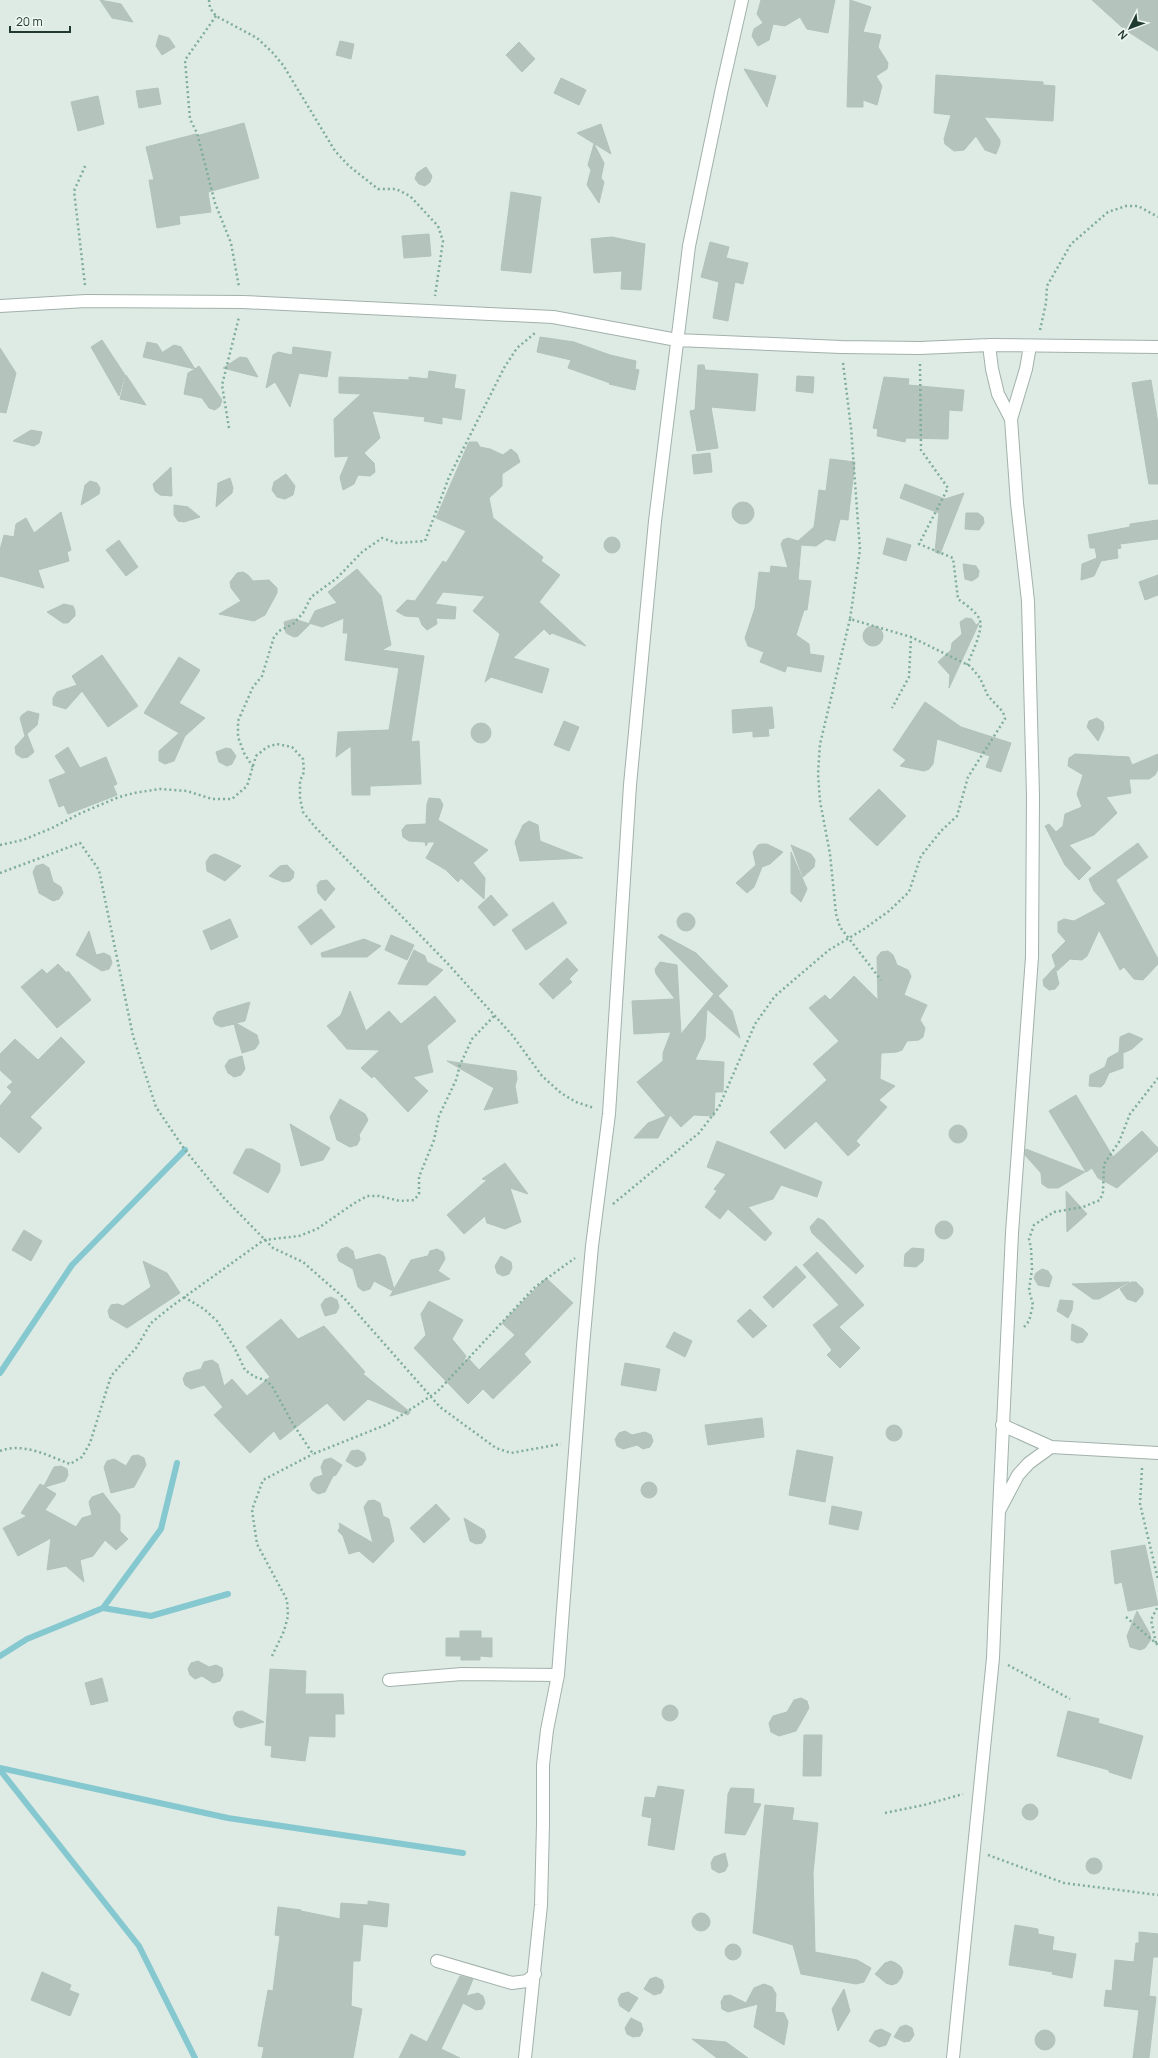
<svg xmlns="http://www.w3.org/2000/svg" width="1158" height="2058" viewBox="0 0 1158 2058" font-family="Manrope,sans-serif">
<rect width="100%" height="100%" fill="#deeae4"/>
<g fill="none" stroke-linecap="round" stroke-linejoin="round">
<path stroke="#86c8cf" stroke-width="6" d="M0 1373 72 1265 185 1150
M103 1608 161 1529 177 1463
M0 1656 27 1639 103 1608 151 1616 228 1594
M0 1768 228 1818 463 1853
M0 1770 139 1946 195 2058"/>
</g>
<path fill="#b4c4bd" stroke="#b1c3ba" d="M100 0 121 4 133 22 112 18Z
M761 0H835L828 33 807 29 800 17 785 26 773 24 769 40 758 46 752 36 754 29 763 23 757 14Z
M850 0 871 7 863 32 881 35 878 47 888 63 887 69 876 76 882 86 877 105 863 100V107H847Z
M1092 0H1158V51L1124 29Z
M159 35 169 38 175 47 162 55 156 46Z
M340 41 354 44 351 59 336 55Z
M519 42 535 59 522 72 506 55Z
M744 69 776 76 767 107Z
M936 75 1043 82V85L1055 86 1053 121 984 117 1000 140V144L996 154 985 150 976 136 964 150 954 151 945 144 944 139 951 115 934 113Z
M561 78 586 90 579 105 554 93Z
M158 88 161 104 139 108 136 91Z
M98 96 104 124 78 131 71 102Z
M244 123 259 178 208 192 211 212 179 216 180 224 157 228 149 180H154L146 147 196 134V136Z
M601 124 611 154 577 133Z
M594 144 604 163 601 178 604 182 599 203 587 185 591 170 588 165Z
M426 167 432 176 430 182 425 186 419 184 415 179 417 173Z
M511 192 541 197 531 273 501 270Z
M429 234 431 256 404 258 402 236Z
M612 237 645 244 641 290 621 289 622 271 594 273 591 239Z
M710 242 729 247 726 258 748 263 743 284 735 282 728 321 713 318 719 282 701 277Z
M540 337 574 342 610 355 636 361 635 369 639 370 635 390 609 384 610 383 568 368 571 360 537 352Z
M102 340 125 375 119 396 91 347Z
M147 342 157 344 169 363 143 357Z
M174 345 181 347 195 369 199 366 222 400 220 406 215 410 209 408 202 398 184 394 188 373 195 369 169 363 163 352Z
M293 347 331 352 327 377 299 373 290 407 275 382 266 388 273 355 278 352 292 355Z
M0 348 16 373 6 413 0 412Z
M240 357 247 358 258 377 223 368Z
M698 365H704L705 370 758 374 755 411 711 407 718 448 697 451 690 411 695 410Z
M429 371 456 375 454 388 465 390 461 420 442 417V424L424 421 425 417 372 411 380 438 364 453 374 463 375 472 370 476 358 475 354 484 343 490 340 477 349 456 335 457 334 419 361 394 339 393V377L409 380V377L428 379Z
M126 375 146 405 120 399Z
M797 376 814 377 813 393 796 391Z
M884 377 909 379 908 385 964 390 962 411 949 410 948 439 906 438 905 442 877 436 878 429 873 428Z
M1151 380 1158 424V484H1149L1132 383Z
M31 430 42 432 39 443 34 446 13 441Z
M469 442H477L480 447 490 449 503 455 511 449 517 454 520 462 502 474V486L489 498 493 518 543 557 541 561 560 575 539 602 586 646 552 633 550 635 544 629 513 658 549 669 542 693 491 677 485 682 500 634 473 611 485 596 443 592 435 604 456 607 455 619 436 618 437 624 427 630 422 625 419 617 405 616 396 611 407 600 415 601 443 561 446 563 466 531 436 518Z
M710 453 712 472 694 474 692 455Z
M830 459 855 462 848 520 840 519 835 541 826 539 816 546 801 545 798 580 811 581 807 610H804L796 635 809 644 810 654 824 656 821 672 787 666 785 672 760 662 764 652 748 646 745 638 755 608 759 572 770 573 771 566 788 568 781 544 783 540 788 538 798 541 814 527 819 490 826 491Z
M171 467 172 496 160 495 155 491 153 484Z
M286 474 295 486 293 495 285 499 277 497 272 490 274 482Z
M230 478 233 488 232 493 216 507 218 483Z
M90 481 97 483 100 488 99 494 81 505 85 485Z
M905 484 945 499 964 493 940 554 935 552 939 513 900 498Z
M732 513a11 11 0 1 1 22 0a11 11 0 1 1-22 0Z
M174 505 188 507 200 517 184 522 178 521 174 515Z
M61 512 71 550 67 552 69 561 38 570 44 588 0 576V550L4 535 14 537 16 524 26 518 34 533Z
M966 513H978L983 517 984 523 979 530 965 529Z
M1158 520V539L1120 544 1121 548 1117 549 1118 558 1101 561 1094 576 1081 580 1082 564 1097 558 1095 548H1090L1088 535 1130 527V524Z
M604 545a8 8 0 1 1 16 0a8 8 0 1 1-16 0Z
M887 538 911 545 906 561 883 554Z
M119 540 138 567 126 576 106 550Z
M963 564 976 566 979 571 978 577 972 581 965 579Z
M357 569 381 596 391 645 382 650 424 656 411 742 419 741 421 784 370 786V795H352L351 746 336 757 338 732 389 730 399 668 345 660 348 633H343L344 618 322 627 309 623 315 611 337 603 328 592Z
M243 572 248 575 253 581 269 580 277 588V593L265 615 254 621 219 614 241 601 231 588 230 582 237 573Z
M1158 575V595L1145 600 1139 582Z
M64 604 73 606 75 611V616L68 623H63L47 612Z
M966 618 972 619 976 625 979 623 949 688 950 675 938 662 951 650 952 643 962 634 960 622Z
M294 619 310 624 298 636 294 637 286 633 284 622Z
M863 636a10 10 0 1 1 20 0a10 10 0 1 1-20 0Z
M102 655 138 706 108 727 82 691 66 709 53 705V698L57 692 77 685 72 676Z
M179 657 200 670 179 703 205 718 185 736 174 761 165 764 159 761V751L179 733 144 713Z
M925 702 961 727 1011 743 1001 772 986 767 990 756 937 739 933 764 929 769 924 771 900 766 906 760 893 750Z
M772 707 774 728 768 729 769 736 753 737V731L733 733 732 710Z
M28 711 39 714 37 725 27 734 34 752 28 757 22 758 16 754 15 747 25 736 20 718 22 715Z
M1097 718 1103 722 1104 728 1098 741 1087 727 1089 721Z
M564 721 579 727 569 751 554 745Z
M471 733a10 10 0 1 1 20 0a10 10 0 1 1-20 0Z
M68 747 80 768 106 757 117 784 113 786 117 795 68 814 64 805 59 807 49 780 66 773 55 756Z
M226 748 231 749 236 756 232 764 227 766 219 762 216 752Z
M1075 754 1129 757 1132 765 1158 754V769L1155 775 1149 779H1129L1131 793 1106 797 1117 813 1094 835 1069 845 1091 868 1079 880 1065 865 1045 826 1049 824 1056 832 1063 826 1065 814 1082 807 1077 794 1083 775 1068 766 1069 758Z
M879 789 906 816 877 846 849 819Z
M429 798 440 799 443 805 438 820 488 850 473 863 485 878 484 899 461 878 458 882 446 870 426 858 435 842H428L426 846 425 842 409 841 403 837 402 830 406 825 426 824 427 804Z
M529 821 538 825 540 841 583 858 520 861 515 842 523 825Z
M1138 843 1148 857 1116 880 1158 959V964L1143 980 1134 979 1124 967 1120 970 1099 930 1087 956 1082 960 1070 959 1057 971 1052 955 1066 941 1058 932V922L1064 919 1074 921 1106 904 1094 891 1089 879Z
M762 844H767L783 852 770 864 762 867 754 887 747 893 736 883 756 865 753 852 758 845Z
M791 845 811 854 815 860 814 867 803 877Z
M791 852 807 889 801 902 791 893Z
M214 854 218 855 241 866 225 881 207 871 206 862 210 856Z
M43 864 49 868 53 882 61 887 63 893 59 899 53 901 39 893 33 872 36 866Z
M287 865 294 872 293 878 290 881 283 882 269 876 280 866Z
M327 880 335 889 325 901 318 893 317 885 320 881Z
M491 895 508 915 494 926 478 907Z
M553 902 567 923 526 950 512 930Z
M321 909 335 927 311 945 298 927Z
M677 922a9 9 0 1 1 18 0a9 9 0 1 1-18 0Z
M230 919 238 937 211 950 203 931Z
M89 931 96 955 104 953 110 956 112 963 109 969 102 971 76 955Z
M661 934 696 953 728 986 718 996 732 1011 740 1038 707 1009 705 1039 695 1060 724 1062 723 1092H715L714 1116 694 1115 681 1127 670 1115 658 1138H634L648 1123 666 1116 637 1082 663 1061V1053L671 1032 634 1034 632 1001 675 999 656 974 655 969 660 962 677 965 681 1034 714 994 658 937Z
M391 935 414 945 407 960 385 950Z
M364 939 381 946 367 957H322L321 953Z
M414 950 425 956 427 962 443 970 427 985 398 984Z
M888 951 893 955 897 965 908 970 911 976 904 995 927 1005 920 1020 925 1028 923 1037 919 1040 907 1041 902 1050 897 1052 881 1053 880 1079 895 1086 879 1100 887 1107 856 1141 860 1145 848 1156 816 1121 785 1149 770 1132 827 1080 813 1064 839 1041 809 1008 825 995 830 1000 854 976 878 1000 877 957 881 952Z
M567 958 578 970 569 979 572 982 553 999 539 984Z
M58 964 67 973 68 971 91 1000 57 1028 21 987 42 969 47 974Z
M1055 967 1059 984 1055 989 1049 990 1044 986 1043 980Z
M350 991 366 1031 389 1011 401 1024 435 996 456 1021 427 1046 433 1072 413 1077 428 1091 408 1112 374 1076 372 1078 361 1068 380 1050 347 1049 327 1026 341 1015Z
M250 1002 245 1021 236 1023 257 1035 259 1043 255 1049 242 1053 234 1024 221 1027 215 1024 213 1018 217 1012Z
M1129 1033 1143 1039 1132 1049 1123 1053V1068L1109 1073 1104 1084 1101 1087 1089 1086 1090 1075 1105 1067 1108 1058 1119 1052 1120 1037Z
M61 1037 85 1062 30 1117 42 1128 19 1153 0 1136V1106L12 1092 7 1087 13 1082 0 1070V1054L15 1039 38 1060Z
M242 1056 245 1069 241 1075 234 1077 228 1073 225 1066 229 1060Z
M447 1061 516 1071 517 1079 515 1086 518 1103 484 1110 494 1088Z
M1076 1095 1113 1157 1142 1131 1158 1148V1151L1117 1188 1098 1178 1092 1168 1086 1172 1049 1111Z
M340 1099 365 1114 368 1120 359 1135 360 1139 357 1145 350 1147 337 1140 330 1117Z
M290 1124 330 1148 323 1160 301 1166Z
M949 1134a9 9 0 1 1 18 0a9 9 0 1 1-18 0Z
M717 1141 822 1182 817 1197 781 1185 773 1199 748 1207 772 1233 765 1241 728 1209 720 1219 705 1207 717 1191 714 1189 726 1174 707 1167Z
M246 1149H252L280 1164V1171L268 1193 233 1173Z
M1026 1149 1085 1172 1058 1188H1048L1042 1184 1041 1173 1025 1155Z
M505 1163 528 1194 510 1188 521 1222 505 1229 487 1223 485 1216 464 1234 447 1215 487 1180 482 1179Z
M1066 1191 1087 1214 1067 1232Z
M818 1218 824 1221 864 1266 856 1274 812 1233 810 1227Z
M935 1230a9 9 0 1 1 18 0a9 9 0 1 1-18 0Z
M24 1230 42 1241 31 1261 12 1250Z
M347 1247 353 1251 355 1260 379 1254 385 1257 394 1289 411 1260 428 1256 430 1251 437 1249 443 1252 445 1259 438 1271 450 1279 390 1296 393 1291 374 1281 370 1289 363 1291 358 1287 353 1269 339 1261 337 1255 341 1249Z
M912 1248 924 1249 923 1261 916 1267 904 1266 905 1254Z
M817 1252 864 1305 839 1327 860 1348 840 1368 827 1355 832 1350 813 1325 839 1305 803 1265Z
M501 1256 511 1262 512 1268 509 1274 503 1276 497 1273 495 1266Z
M143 1261 167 1273 180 1293 127 1328 110 1318 108 1311 111 1305 118 1304 123 1306 151 1287Z
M796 1266 806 1277 773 1308 763 1297Z
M1042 1269 1048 1271 1052 1277 1049 1287 1038 1285 1034 1278 1036 1273Z
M546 1278 573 1303 524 1354 531 1362 493 1399 483 1389 468 1404 414 1348 426 1335 421 1314 429 1301 463 1320 452 1339 466 1356 462 1364 468 1358 479 1370 515 1335 502 1323Z
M1129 1282 1099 1299H1093L1072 1284Z
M1131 1282H1136L1143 1289V1294L1136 1302 1127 1299 1120 1289Z
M331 1297 337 1300 339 1307 336 1313 325 1316 321 1305 325 1299Z
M1060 1300 1073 1301 1072 1310 1068 1318 1057 1311Z
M750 1309 767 1326 753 1338 737 1321Z
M281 1319 298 1339 324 1326 365 1372 363 1374 410 1412 408 1415 368 1399 344 1421 327 1403 280 1440 274 1431 250 1453 214 1415 223 1407 204 1385 191 1389 185 1385 183 1379 186 1373 201 1369 204 1362 212 1360 218 1364 224 1386 232 1379 247 1396 270 1377 246 1347Z
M1072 1324 1083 1329 1088 1334 1083 1342 1077 1343 1071 1340Z
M674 1332 692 1341 685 1357 666 1347Z
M625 1363 660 1369 656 1391 621 1385Z
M762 1418 764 1437 708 1445 705 1425Z
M886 1433a8 8 0 1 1 16 0a8 8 0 1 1-16 0Z
M625 1431 632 1435 645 1432 651 1435 653 1441 650 1447 643 1449 637 1445 623 1449 617 1446 615 1439 619 1433Z
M358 1450 364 1453 366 1459 362 1465 356 1467 346 1461 351 1451Z
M797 1450 833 1457 825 1502 789 1495Z
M138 1455 144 1458 146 1465 134 1487 111 1493 104 1467 107 1461 114 1459 126 1466 132 1456Z
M331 1458 342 1465 336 1475 333 1476 325 1492 318 1494 312 1490 310 1484 314 1478 323 1475 321 1467 324 1460Z
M61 1466 67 1469 68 1475 65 1481 45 1487 56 1494 45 1510 76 1527 82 1518 92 1515 89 1502 92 1497 103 1493 120 1515V1531L128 1539 116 1550 105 1540 93 1556 80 1560 84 1582 66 1566 47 1570 51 1538 18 1556 3 1528 27 1516 21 1513 40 1484 44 1486 54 1467Z
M641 1490a8 8 0 1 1 16 0a8 8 0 1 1-16 0Z
M374 1500 380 1503 383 1516 389 1519 394 1541 373 1563 359 1551 349 1554 343 1536 338 1531 340 1527 339 1523 373 1543 364 1507 368 1501Z
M436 1504 450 1519 424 1543 410 1528Z
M832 1506 862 1512 858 1530 829 1524Z
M464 1518 484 1530 486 1537 482 1543 476 1544 470 1541Z
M1145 1545 1158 1605 1128 1611 1122 1582 1115 1584 1111 1551Z
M1137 1611 1150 1634 1151 1639 1145 1648 1140 1650 1130 1647 1127 1636Z
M460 1631H481V1638H492V1657L480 1656V1660H461V1656H446V1638H460Z
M198 1661 209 1667 216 1665 222 1668 223 1675 220 1681 213 1683 202 1676 195 1679 190 1675 188 1669 191 1663Z
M270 1669 306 1671 305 1694H343L344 1714H335V1737L309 1736 305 1761 271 1757 272 1746 265 1745Z
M102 1678 108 1701 91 1705 85 1683Z
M801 1698 807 1701 809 1708 796 1731 779 1736 771 1732 769 1723 773 1716 787 1712 794 1700Z
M662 1713a8 8 0 1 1 16 0a8 8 0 1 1-16 0Z
M242 1711 264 1722 240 1728 235 1725 233 1718 236 1712Z
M1068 1711 1099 1719 1098 1723 1143 1736 1131 1779 1109 1772V1770L1057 1756Z
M804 1735H822L821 1776H803Z
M658 1786 684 1790 674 1850 648 1845 652 1818 642 1816 645 1797 655 1798Z
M731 1788 754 1789 753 1803 761 1804 745 1835 725 1833 728 1794Z
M1022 1812a8 8 0 1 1 16 0a8 8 0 1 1-16 0Z
M765 1805 794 1808 792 1820 818 1823 813 1873 815 1952 857 1960 871 1968 864 1982 856 1984 801 1974 793 1945 753 1933Z
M725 1853 728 1865 725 1871 719 1873 712 1869 711 1863 714 1857Z
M1086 1866a8 8 0 1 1 16 0a8 8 0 1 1-16 0Z
M368 1901 389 1904 387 1927 363 1924 360 1961H353L351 2006 362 2009 353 2058H262L264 2047 258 2046 268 1990 273 1991 280 1936 275 1935 278 1907 301 1910V1911L340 1919 341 1903 368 1905Z
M692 1922a9 9 0 1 1 18 0a9 9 0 1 1-18 0Z
M1015 1925 1038 1929V1934L1054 1937 1052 1950 1076 1954 1072 1978 1052 1974 1053 1972 1009 1965Z
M1139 1932 1158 1934V1957H1153L1149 1996 1156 1997 1149 2058H1133L1139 2010 1104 2006 1106 1990 1112 1991 1115 1960 1134 1962 1136 1943H1139Z
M725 1952a8 8 0 1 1 16 0a8 8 0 1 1-16 0Z
M891 1961 896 1963 901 1967 903 1972 901 1978 897 1983 892 1985 886 1983 875 1974 885 1963Z
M42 1972 71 1985 69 1990 79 1994 70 2016 31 2000Z
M460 1976 473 1979 466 1996 478 1993 483 1996 485 2003 482 2009 476 2010 463 2003 441 2049 460 2058H399L411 2034 427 2042Z
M656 1977 662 1980 664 1987 661 1993 654 1995 644 1989 650 1979Z
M764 1984 772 1987 776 1994 775 2012 784 2013 788 2022 784 2045 754 2027 758 2004 728 2012 722 2009 721 2002 724 1996 730 1995 746 2003 754 1988Z
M844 1989 850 2011 838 2031 832 2009Z
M628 1992 638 1998 629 2012 620 2006 618 1999 621 1994Z
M631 2018 641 2023 643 2030 640 2036 633 2037 627 2034 625 2028Z
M906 2025 912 2028 914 2035 910 2041 904 2042 894 2037 900 2027Z
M881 2029 891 2034 886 2045 879 2047 869 2041 875 2031Z
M1035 2040a10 10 0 1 1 20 0a10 10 0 1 1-20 0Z
M692 2039 726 2042 748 2058H717Z"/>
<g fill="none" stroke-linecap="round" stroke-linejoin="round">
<defs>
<path id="minor" d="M0 306 86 301 243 302 553 317 677 340 841 347 920 348 989 345 1158 347
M989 345 992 369 998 394 1011 419 1017 503 1028 601 1033 796 1032 957 1012 1233 999 1511
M1011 419 1026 369 1030 346
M1002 1425 1051 1447
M389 1680 462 1674 558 1675
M437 1961 512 1983 527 1981 535 1974
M525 2058 541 1905 543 1824V1765L547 1730 558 1675 583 1346 592 1246 609 1114 630 785 655 521 689 246 722 88 742 0
M953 2058 993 1658 999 1511 1018 1475 1029 1463 1051 1447 1158 1453"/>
</defs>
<use href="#minor" stroke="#a1b1ab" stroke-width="14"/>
<path stroke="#7fad9c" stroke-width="2.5" stroke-dasharray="2 3" stroke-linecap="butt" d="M209 0 210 8 216 16 257 38 272 52 283 65 335 151 349 166 378 189H396L410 196 438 226 443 241 435 296
M216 16 185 60 190 119 197 133 215 203 231 243 239 287
M85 285 74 191 86 164
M1040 330 1046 303 1047 286 1071 244 1108 212 1126 206H1138L1158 217
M843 363 851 428 860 550 850 619 911 637
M920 364 921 450 948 488 919 544 953 558 958 599C965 604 974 610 979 618 985 628 971 655 967 665
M229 428 222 385 239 317
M850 619 820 744 818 774 820 801 830 854 836 914 840 927 881 980
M253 767 244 753 238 737V721L253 687 262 676 274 637 279 631 293 624 303 613 311 597 337 578 362 552 382 538 397 543 425 541 449 477 504 368 517 348 535 333
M0 845 23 840 52 828 81 813 119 797 134 793 160 789 187 791 212 799H232L247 786 256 756 267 747 277 744 292 747 303 759 304 772 300 781V798L303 812 316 828 449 965 513 1036 542 1076 561 1093 576 1102 594 1108
M0 873 80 843 99 870 133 1036 156 1107 185 1150 224 1198 273 1248 303 1262 344 1298 440 1407 496 1448 511 1453 561 1444
M613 1204 699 1133 719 1107 755 1024 775 996 829 950 864 929 889 911 909 892 921 856 941 831 957 816 968 777 1005 719 1003 712 988 696 980 678 970 666 911 637 909 677 892 708
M184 1297 204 1309 217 1321 234 1347 245 1370 255 1377 265 1380 272 1386 293 1424 313 1454 388 1424 437 1392 535 1287 575 1258
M1024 1327 1029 1321 1033 1305 1029 1290 1032 1269 1031 1248 1029 1239 1034 1225 1054 1212 1083 1207 1100 1200 1103 1192 1104 1164 1119 1142 1130 1114 1158 1078
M0 1451C23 1442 49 1456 70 1464L82 1457 90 1443 111 1376 136 1348 151 1323 172 1306 264 1240 299 1236 317 1229 353 1204 367 1196H379L400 1201 414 1200 419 1194V1177L434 1140 439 1116 456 1080 460 1065 472 1039 494 1016
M1142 1468 1140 1504 1158 1579
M1126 1617 1158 1645
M1156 1643 1151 1620 1158 1606
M272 1656 284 1631 288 1616 287 1600 257 1544 252 1510 263 1480 313 1454
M1008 1665 1070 1699
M885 1813 924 1805 963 1794
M988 1855 1064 1883 1158 1895"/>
<use href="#minor" stroke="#fff" stroke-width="12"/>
</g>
<g transform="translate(1130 28) rotate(228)" stroke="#eef6f2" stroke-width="3" paint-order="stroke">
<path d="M0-3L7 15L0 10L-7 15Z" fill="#203931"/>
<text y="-6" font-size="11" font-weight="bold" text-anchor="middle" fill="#203931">N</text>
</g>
<path d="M10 26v6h60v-6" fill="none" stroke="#203931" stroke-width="2"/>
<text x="16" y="26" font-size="12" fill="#203931" stroke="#eef6f2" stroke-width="3" paint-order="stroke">20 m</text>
</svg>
